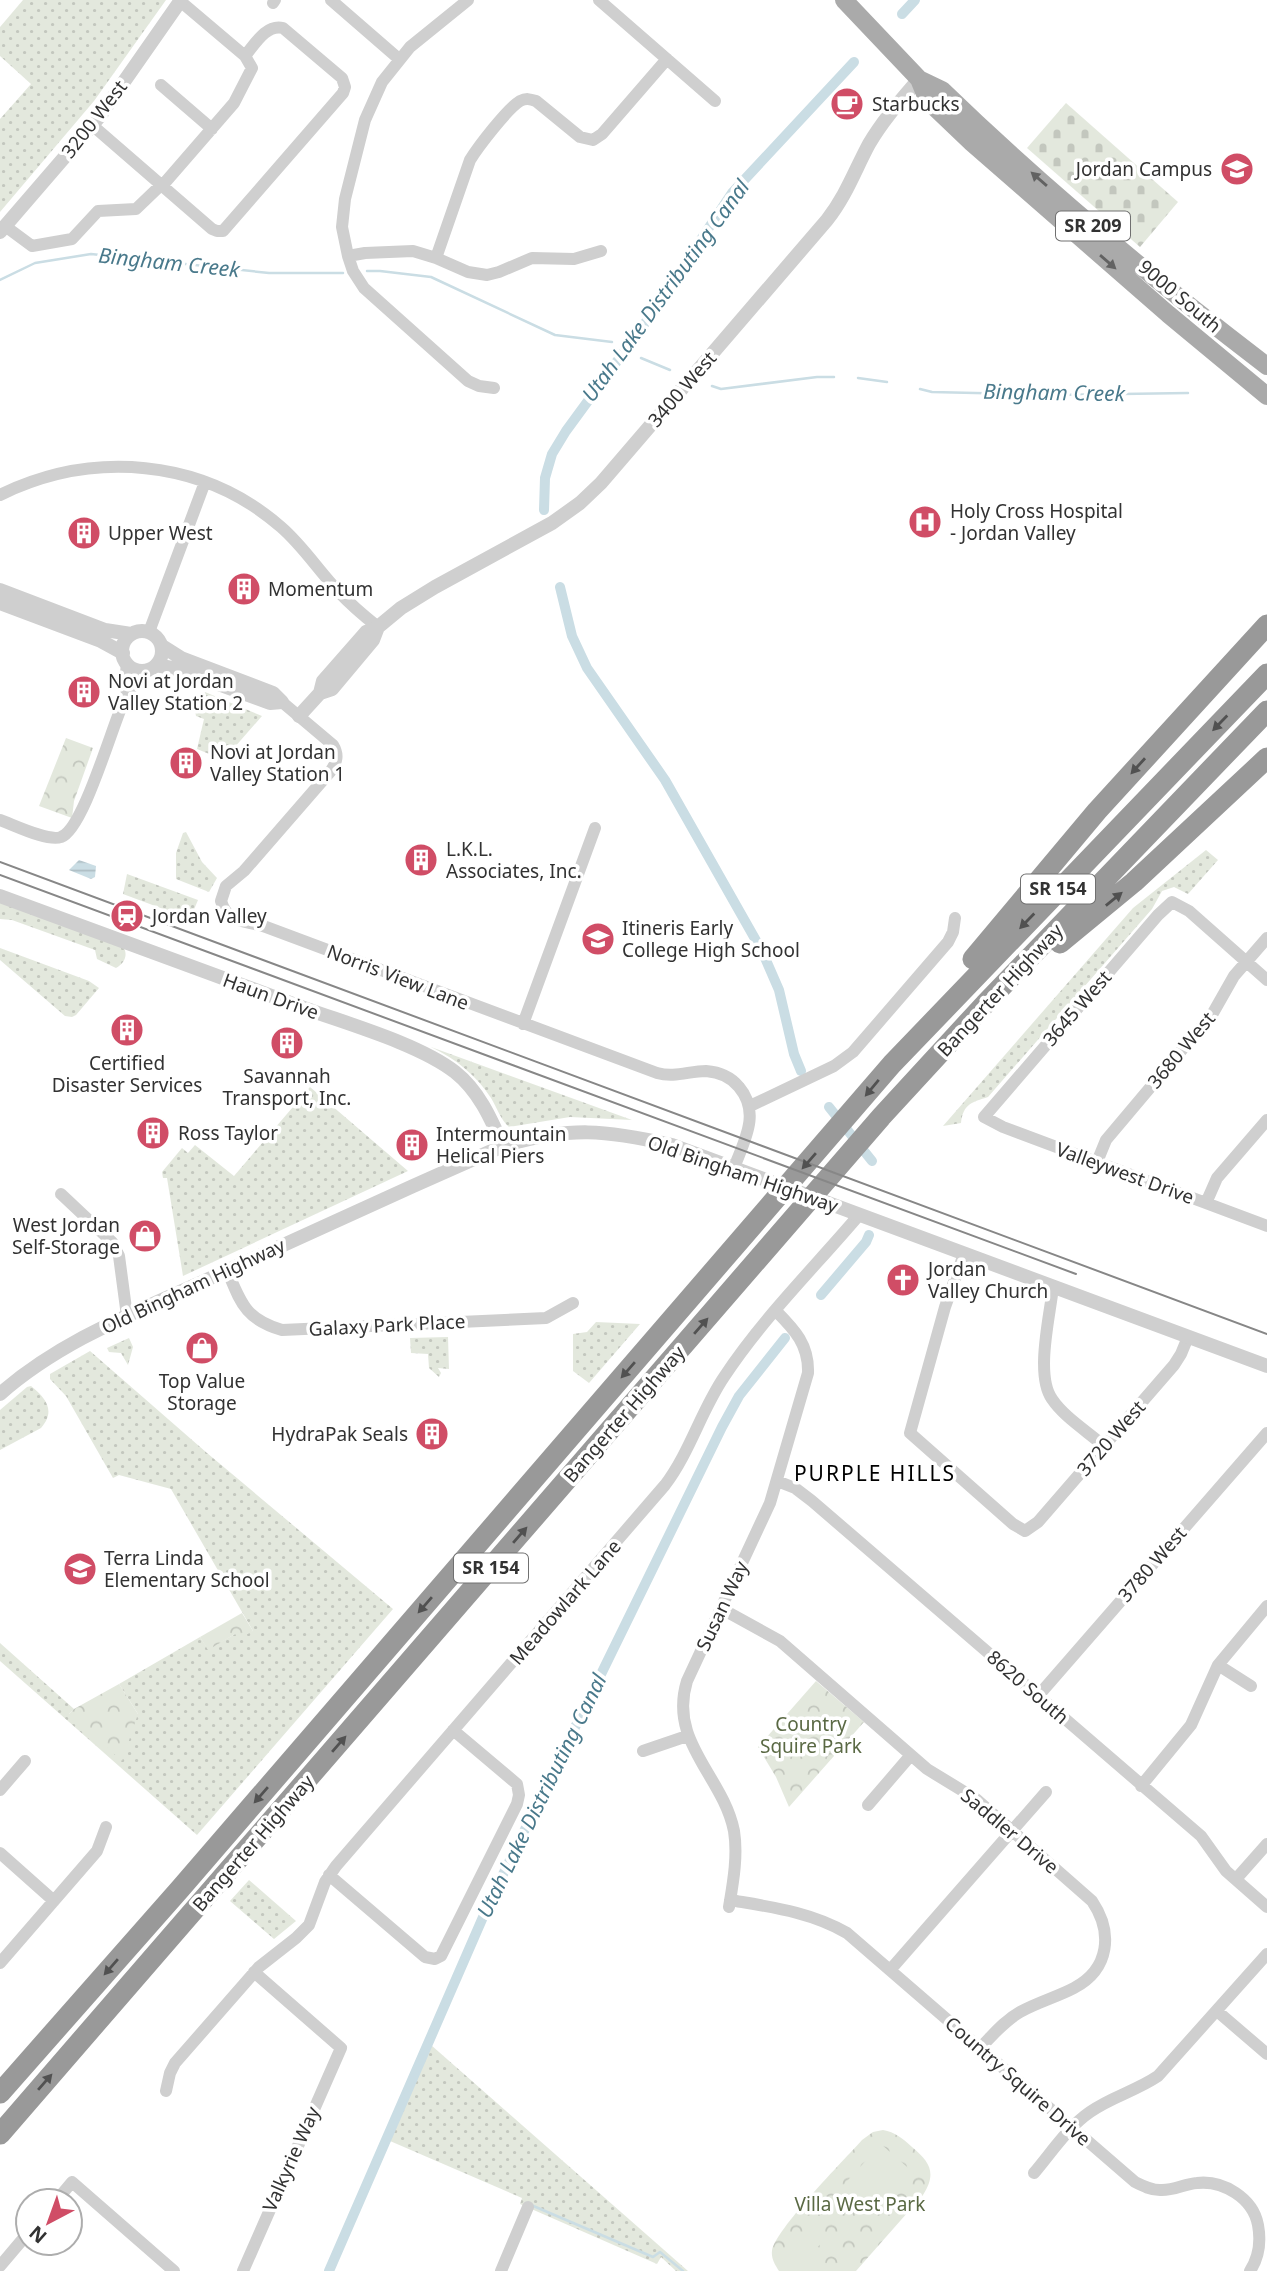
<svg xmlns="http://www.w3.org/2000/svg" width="1267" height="2271" viewBox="0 0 1267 2271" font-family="'Noto Sans',sans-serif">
<defs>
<pattern id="grass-dots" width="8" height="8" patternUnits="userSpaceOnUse" patternTransform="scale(1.75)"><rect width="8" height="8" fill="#e3e8dd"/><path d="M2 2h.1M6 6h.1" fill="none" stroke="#c3c7be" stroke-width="1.8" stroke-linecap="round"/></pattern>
<pattern id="cemetery-stones" width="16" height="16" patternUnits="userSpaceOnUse" patternTransform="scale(1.75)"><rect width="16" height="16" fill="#e3e8dd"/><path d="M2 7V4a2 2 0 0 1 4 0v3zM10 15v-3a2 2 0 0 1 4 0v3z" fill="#c3c7be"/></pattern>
<pattern id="park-crowns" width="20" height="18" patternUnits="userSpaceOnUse" patternTransform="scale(1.75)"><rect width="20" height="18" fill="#e3e8dd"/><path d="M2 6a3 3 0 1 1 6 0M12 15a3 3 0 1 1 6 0" fill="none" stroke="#c3c7be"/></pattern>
<pattern id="water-rules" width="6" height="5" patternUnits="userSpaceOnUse" patternTransform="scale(1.75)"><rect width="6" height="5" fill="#cadde4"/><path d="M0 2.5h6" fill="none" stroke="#aebec4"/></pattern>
</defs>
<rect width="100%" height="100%" fill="#fff"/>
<path fill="url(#grass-dots)" d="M23 0H166L94 101 0 212V119L31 84 0 56V27Z
M205 692 262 716 227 756 219 758 197 749 204 719 196 716 195 711Z
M186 832 202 862 217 878 209 892 176 879V853L183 833Z
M1206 850 1218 860 1188 894 1174 887 1162 891 1152 909 988 1097C972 1102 963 1104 961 1123L943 1126 1133 908Z
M127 874 198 900 190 919 123 894Z
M0 902 124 948C128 956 124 964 116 968L97 959 95 950 12 920 0 919Z
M0 948 89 981 99 988 76 1015 72 1017 65 1016 0 960Z
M431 1047 632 1120 570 1117 509 1127C501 1120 497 1108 491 1098 476 1075 456 1059 431 1047Z
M310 1087 408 1171 183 1276 167 1178H163L162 1172 182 1148 188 1153 195 1145 234 1176Z
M596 1322 640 1324 589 1383 573 1371V1334L587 1332Z
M448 1337 449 1369 438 1368 441 1373 439 1377 429 1368 428 1354 411 1353 410 1338Z
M129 1338 133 1347 128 1365 121 1353 109 1352 107 1348Z
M90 1351 207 1453 393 1609 197 1835 0 1661V1643L74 1709 69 1714H138L119 1684 200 1637 208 1649 235 1634 253 1631 171 1489 119 1475 113 1478 66 1396 50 1379V1374Z
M31 1386C46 1398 56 1411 41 1428L0 1450V1410L27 1387Z
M249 1880 296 1921 274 1939 230 1901Z
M431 2045 688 2271H676L661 2257 657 2264 520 2204 522 2198 390 2141Z"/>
<path fill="url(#cemetery-stones)" d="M1066 103 1178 202 1140 247 1027 148Z"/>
<path fill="url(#park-crowns)" d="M66 738 93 748 74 801 72 818 39 806Z
M242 1613 253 1631 239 1639 235 1634 208 1650 200 1637Z
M816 1681 864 1722 789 1807 776 1777 758 1747Z
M119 1684 138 1714 122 1761 69 1714 74 1709Z
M883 2130C895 2132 902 2138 912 2147 930 2162 937 2173 923 2195L856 2271H779C775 2265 771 2258 772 2251 774 2231 845 2159 862 2140L873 2132Z"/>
<path fill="#e3e8dd" d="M881 2144 914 2173 871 2220 838 2191Z
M810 2231 823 2241 797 2271 784 2260Z"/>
<path fill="url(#water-rules)" d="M79 860 96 866 95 877 91 879 69 870Z"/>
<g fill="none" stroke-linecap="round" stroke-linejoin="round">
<path stroke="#cadde4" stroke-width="2.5" d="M367 271H380L431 277 555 335 612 342
M0 280 35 263 91 254 269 273H343
M641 358 670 370
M858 378 887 382
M712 386 721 389 817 377H834
M920 389 932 392 1055 395 1188 393
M531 2205 653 2257 660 2252 683 2271"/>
<path stroke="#cadde4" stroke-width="10" d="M902 14 915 0
M544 510 545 478 552 454 566 431 648 319 732 193 854 62
M560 587 572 636 587 668 665 780 762 951 779 990 794 1054 801 1071
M829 1107 872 1161
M821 1295 866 1242 869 1235
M329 2271 490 1901 722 1427 739 1396 785 1338"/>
<path stroke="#cfcfcf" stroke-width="12" d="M331 0 399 59
M468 0 410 47 382 82 365 120 345 199 342 227 348 256 353 271 364 288 468 381 479 386 494 388
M599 0 715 101
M273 3 275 0
M161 85 212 129
M92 125 212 229 217 231H223L343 93 345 87 342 78 283 28C266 24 255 44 245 56
M162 186 234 103 252 68 245 56 180 1
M5 226 32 246 72 239 98 211 136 209 161 185
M348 256 365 253 413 251 436 258 468 272 487 275 499 272 532 258 574 259 601 251
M436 258 470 160C478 147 507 109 520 101 526 98 530 99 536 101L580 137 593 140 602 134 667 59
M0 495C92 450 202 458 281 527 303 546 318 570 338 591 350 604 364 616 378 627
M149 632 205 482
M127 694 125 683 127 663
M282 702 333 745C339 755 337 762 330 772L244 871 226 886 221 901C228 925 246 920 266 927L657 1073C675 1078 689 1071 706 1071 719 1072 731 1077 739 1087 761 1113 744 1141 734 1168
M0 820C14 825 48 842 61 837 84 829 113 722 126 696 131 687 139 679 145 670
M1267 980 1189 911 1172 902 1158 915 984 1117 1003 1127 1267 1226
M523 1024 595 828
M750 1106 834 1066 853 1052 948 942 953 932 955 918
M1097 1162 1106 1140 1213 1013 1234 976 1267 938
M61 1194 112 1242 119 1256 127 1316
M1206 1203 1217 1178 1267 1120
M964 1254 945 1307 910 1433 1013 1524 1025 1531 1038 1522 1174 1365 1181 1354 1188 1337
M227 1270C241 1303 245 1319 282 1330L546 1318 573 1303
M1053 1287C1050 1316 1035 1375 1052 1399 1064 1417 1087 1431 1104 1446
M777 1481 795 1488 812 1501 1201 1836 1226 1871 1267 1907
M722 1609 780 1641 927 1769 976 1799 1092 1901C1113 1932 1110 1969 1074 1988 1057 1997 1038 2002 1020 2012 1004 2021 993 2035 980 2048
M1218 1665 1251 1686
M1038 1696 1267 1433
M643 1751 687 1736
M1141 1786 1191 1725 1218 1665 1267 1606
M0 1790 25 1761
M868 1805 911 1755
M0 1853 54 1901
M329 1875 425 1957 435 1959 441 1956 517 1804 519 1795 517 1784 453 1730
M1236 1879 1267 1844
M730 1900C771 1907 811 1912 847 1933L1135 2182C1143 2186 1151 2190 1160 2190 1173 2191 1184 2184 1197 2183 1223 2180 1253 2198 1258 2225 1261 2241 1259 2257 1250 2271
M729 1907C733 1883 738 1856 734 1831 723 1776 668 1742 687 1681L770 1503 808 1373C809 1345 795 1330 776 1311
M0 1963 97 1851 106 1827
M891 1969 1046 1792
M1217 2011 1267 2054
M166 2091 170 2073 175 2063 259 1967 296 1938 309 1925 325 1882 336 1866 665 1485C690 1452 701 1411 724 1377 762 1319 814 1268 859 1215
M1034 2173C1051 2153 1068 2127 1090 2112 1111 2097 1136 2091 1158 2076L1267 1954
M56 2201 72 2182 174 2271
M0 2266 28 2233
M243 2271 341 2048 254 1972
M501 2271 528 2207"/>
<path stroke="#cfcfcf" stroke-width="14" d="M0 232 100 116 181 0
M0 590 105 630 131 634
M0 603 101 641 123 653
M122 651a20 20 0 1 1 40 0a20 20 0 1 1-40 0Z
M162 646 181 658 273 693 282 702
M156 665 177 669 270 703 282 702
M320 693 323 681 366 632 378 627 401 608 435 587 552 523 580 503 601 483 827 220C846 196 855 170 869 144 883 120 901 100 919 79
M299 716 320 693 332 689 373 640 378 627
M0 896C101 933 202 970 304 1008 348 1024 419 1044 455 1072 479 1091 491 1119 503 1146
M0 1394C61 1340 139 1311 213 1277 309 1233 406 1189 503 1146 570 1126 606 1130 672 1145L1267 1366"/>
<path stroke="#aaa" stroke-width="18" d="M844 0 919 79 928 101 972 143 1168 314 1267 396
M919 79 942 90C1044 189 1154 280 1267 366"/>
<path stroke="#999" stroke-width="21" d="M1060 943 1134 882 1267 758
M973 959 1097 811 1267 625
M0 2093 180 1889 892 1064 1267 674
M0 2134 881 1117 985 1004 1267 711"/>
<path stroke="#878787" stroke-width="2" d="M0 862 1267 1334
M0 875 1076 1274"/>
</g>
<defs><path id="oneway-solid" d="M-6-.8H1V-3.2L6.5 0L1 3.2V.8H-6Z" transform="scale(1.75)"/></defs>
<g fill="#626262">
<use href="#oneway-solid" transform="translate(1039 179) rotate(-139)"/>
<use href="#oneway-solid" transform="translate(1108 262) rotate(41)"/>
</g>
<g fill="#515151">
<use href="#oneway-solid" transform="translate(1220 723) rotate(134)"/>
<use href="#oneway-solid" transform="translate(1138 766) rotate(132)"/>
<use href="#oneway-solid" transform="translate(1114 899) rotate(-39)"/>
<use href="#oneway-solid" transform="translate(1027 921) rotate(134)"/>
<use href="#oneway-solid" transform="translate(872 1088) rotate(130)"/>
<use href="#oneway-solid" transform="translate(809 1161) rotate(131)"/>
<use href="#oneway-solid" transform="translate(701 1326) rotate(-49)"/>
<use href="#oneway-solid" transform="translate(628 1370) rotate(131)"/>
<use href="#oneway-solid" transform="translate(520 1535) rotate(-49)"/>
<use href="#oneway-solid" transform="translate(425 1605) rotate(131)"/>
<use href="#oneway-solid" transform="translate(339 1744) rotate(-49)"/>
<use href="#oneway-solid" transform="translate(261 1795) rotate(131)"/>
<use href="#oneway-solid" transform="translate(111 1967) rotate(131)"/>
<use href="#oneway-solid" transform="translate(45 2082) rotate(-49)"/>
</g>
<defs>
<symbol id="cafe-disc" viewBox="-11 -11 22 22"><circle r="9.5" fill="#d04d66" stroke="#fff"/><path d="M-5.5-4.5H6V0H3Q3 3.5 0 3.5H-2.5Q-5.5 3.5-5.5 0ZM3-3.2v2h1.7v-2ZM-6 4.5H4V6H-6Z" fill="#fff"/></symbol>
<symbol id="university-disc" viewBox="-11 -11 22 22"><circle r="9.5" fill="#d04d66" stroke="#fff"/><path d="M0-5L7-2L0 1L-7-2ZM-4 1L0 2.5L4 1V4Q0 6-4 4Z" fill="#fff"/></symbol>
<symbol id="hospital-disc" viewBox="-11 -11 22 22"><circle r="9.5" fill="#d04d66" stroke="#fff"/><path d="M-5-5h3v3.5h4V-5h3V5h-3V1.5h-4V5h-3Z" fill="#fff"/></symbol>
<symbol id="building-disc" viewBox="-11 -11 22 22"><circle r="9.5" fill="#d04d66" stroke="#fff"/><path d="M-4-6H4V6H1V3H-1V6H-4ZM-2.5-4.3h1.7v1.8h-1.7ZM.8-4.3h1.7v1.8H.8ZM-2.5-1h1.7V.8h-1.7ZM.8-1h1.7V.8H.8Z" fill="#fff"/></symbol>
<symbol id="station-disc" viewBox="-11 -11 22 22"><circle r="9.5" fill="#d04d66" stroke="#fff"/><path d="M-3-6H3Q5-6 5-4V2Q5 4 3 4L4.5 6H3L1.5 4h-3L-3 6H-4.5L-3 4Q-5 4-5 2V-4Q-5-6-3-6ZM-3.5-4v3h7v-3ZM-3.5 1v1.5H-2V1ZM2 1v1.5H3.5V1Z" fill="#fff"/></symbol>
<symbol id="school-disc" viewBox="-11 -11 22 22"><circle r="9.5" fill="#d04d66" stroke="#fff"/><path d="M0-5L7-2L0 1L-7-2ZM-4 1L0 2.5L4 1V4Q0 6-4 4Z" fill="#fff"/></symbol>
<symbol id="shop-disc" viewBox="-11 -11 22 22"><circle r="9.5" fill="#d04d66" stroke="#fff"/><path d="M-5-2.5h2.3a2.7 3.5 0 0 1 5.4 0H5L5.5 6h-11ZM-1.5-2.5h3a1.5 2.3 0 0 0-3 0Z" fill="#fff"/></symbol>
<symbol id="church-disc" viewBox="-11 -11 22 22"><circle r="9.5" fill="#d04d66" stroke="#fff"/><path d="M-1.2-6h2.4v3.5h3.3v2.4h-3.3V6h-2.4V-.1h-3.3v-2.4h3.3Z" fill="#fff"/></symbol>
</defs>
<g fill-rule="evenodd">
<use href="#cafe-disc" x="828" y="85" width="38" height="38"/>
<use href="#university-disc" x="1218" y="150" width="38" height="38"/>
<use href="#hospital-disc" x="906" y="503" width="38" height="38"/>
<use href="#building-disc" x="65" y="514" width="38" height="38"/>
<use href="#building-disc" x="225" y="570" width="38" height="38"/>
<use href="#building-disc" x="65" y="673" width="38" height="38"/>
<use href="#building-disc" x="167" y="744" width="38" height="38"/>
<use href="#building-disc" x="402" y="841" width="38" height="38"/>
<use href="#station-disc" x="108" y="897" width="38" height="38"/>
<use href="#school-disc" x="579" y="920" width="38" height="38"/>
<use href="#building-disc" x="108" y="1011" width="38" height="38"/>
<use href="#building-disc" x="268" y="1024" width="38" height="38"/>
<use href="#building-disc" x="134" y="1114" width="38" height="38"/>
<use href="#building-disc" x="393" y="1126" width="38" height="38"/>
<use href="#shop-disc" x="126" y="1217" width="38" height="38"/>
<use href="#church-disc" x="884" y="1261" width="38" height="38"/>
<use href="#shop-disc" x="183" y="1329" width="38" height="38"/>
<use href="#building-disc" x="413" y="1415" width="38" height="38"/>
<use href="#school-disc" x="61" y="1550" width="38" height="38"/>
</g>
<g text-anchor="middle" stroke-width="7" stroke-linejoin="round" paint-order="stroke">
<g fill="#fff" stroke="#707070" stroke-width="2">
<rect x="1056" y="211.5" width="74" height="29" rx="5"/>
<rect x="1021" y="874.5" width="74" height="29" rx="5"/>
<rect x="454" y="1553.5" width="74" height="29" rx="5"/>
</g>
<g font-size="18" font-weight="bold" fill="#323232">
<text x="1093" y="232">SR 209</text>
<text x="1058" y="895">SR 154</text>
<text x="491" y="1574">SR 154</text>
</g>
<g font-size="19" fill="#323232" stroke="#fff" text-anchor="start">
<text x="872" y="111">Starbucks</text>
<text x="1212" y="176" text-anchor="end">Jordan Campus</text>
<text x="950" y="518">Holy Cross Hospital<tspan x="950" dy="22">- Jordan Valley</tspan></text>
<text x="108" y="540">Upper West</text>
<text x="268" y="596">Momentum</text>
<text x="108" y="688">Novi at Jordan<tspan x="108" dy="22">Valley Station 2</tspan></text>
<text x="210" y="759">Novi at Jordan<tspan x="210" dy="22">Valley Station 1</tspan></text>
<text x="446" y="856">L.K.L.<tspan x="446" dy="22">Associates, Inc.</tspan></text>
<text x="152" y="923">Jordan Valley</text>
<text x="622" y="935">Itineris Early<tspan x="622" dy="22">College High School</tspan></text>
<text x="127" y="1070" text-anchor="middle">Certified<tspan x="127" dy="22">Disaster Services</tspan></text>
<text x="287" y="1083" text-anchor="middle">Savannah<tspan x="287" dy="22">Transport, Inc.</tspan></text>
<text x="178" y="1140">Ross Taylor</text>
<text x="436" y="1141">Intermountain<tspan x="436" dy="22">Helical Piers</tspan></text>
<text x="120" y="1232" text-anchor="end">West Jordan<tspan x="120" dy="22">Self-Storage</tspan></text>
<text x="928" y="1276">Jordan<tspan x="928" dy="22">Valley Church</tspan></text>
<text x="202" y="1388" text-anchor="middle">Top Value<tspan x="202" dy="22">Storage</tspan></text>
<text x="408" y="1441" text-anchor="end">HydraPak Seals</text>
<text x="104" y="1565">Terra Linda<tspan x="104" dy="22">Elementary School</tspan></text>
</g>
<g font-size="19" fill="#323232" stroke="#fff">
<text transform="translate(94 119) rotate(-52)" y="7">3200 West</text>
<text transform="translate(1180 296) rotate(40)" y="7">9000 South</text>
<text transform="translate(682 389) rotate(-49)" y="7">3400 West</text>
<text transform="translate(398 977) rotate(21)" y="7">Norris View Lane</text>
<text transform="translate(1000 990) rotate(-47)" y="7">Bangerter Highway</text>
<text transform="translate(271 996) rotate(20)" y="7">Haun Drive</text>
<text transform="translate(1077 1008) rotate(-49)" y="7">3645 West</text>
<text transform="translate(1181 1050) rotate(-50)" y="7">3680 West</text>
<text transform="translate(1125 1173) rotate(20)" y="7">Valleywest Drive</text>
<text transform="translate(743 1174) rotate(19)" y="7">Old Bingham Highway</text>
<text transform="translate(193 1286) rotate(-25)" y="7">Old Bingham Highway</text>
<text transform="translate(387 1325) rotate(-3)" y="7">Galaxy Park Place</text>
<text transform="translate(624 1414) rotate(-49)" y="7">Bangerter Highway</text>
<text transform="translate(1111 1438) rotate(-49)" y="7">3720 West</text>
<text transform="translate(1152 1564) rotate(-49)" y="7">3780 West</text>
<text transform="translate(565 1602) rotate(-49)" y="7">Meadowlark Lane</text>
<text transform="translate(722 1606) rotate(-65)" y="7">Susan Way</text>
<text transform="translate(1028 1687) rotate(41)" y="7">8620 South</text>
<text transform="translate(1010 1831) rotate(40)" y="7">Saddler Drive</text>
<text transform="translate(253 1843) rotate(-49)" y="7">Bangerter Highway</text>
<text transform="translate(1018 2081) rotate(41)" y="7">Country Squire Drive</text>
<text transform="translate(291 2159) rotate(-66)" y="7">Valkyrie Way</text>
</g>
<g font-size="19" fill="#5a6944" stroke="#fff">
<text x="811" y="1731">Country<tspan x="811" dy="22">Squire Park</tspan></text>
<text x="860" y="2211">Villa West Park</text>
</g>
<g font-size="21" font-style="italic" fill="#49798b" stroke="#fff">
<text transform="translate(169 263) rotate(6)" y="7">Bingham Creek</text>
<text transform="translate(666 291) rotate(-54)" y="7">Utah Lake Distributing Canal</text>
<text transform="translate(1054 393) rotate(1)" y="7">Bingham Creek</text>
<text transform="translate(542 1796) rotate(-64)" y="7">Utah Lake Distributing Canal</text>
</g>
<g font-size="21" letter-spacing="2" fill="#000" stroke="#fff">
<text x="875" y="1481">PURPLE HILLS</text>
</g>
</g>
<g transform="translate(49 2222) rotate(221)"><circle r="33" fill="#ffffff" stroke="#adadad" stroke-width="2"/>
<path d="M0-5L12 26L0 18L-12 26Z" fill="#d04d66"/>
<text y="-10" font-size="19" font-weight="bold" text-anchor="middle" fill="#323232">N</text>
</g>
</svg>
